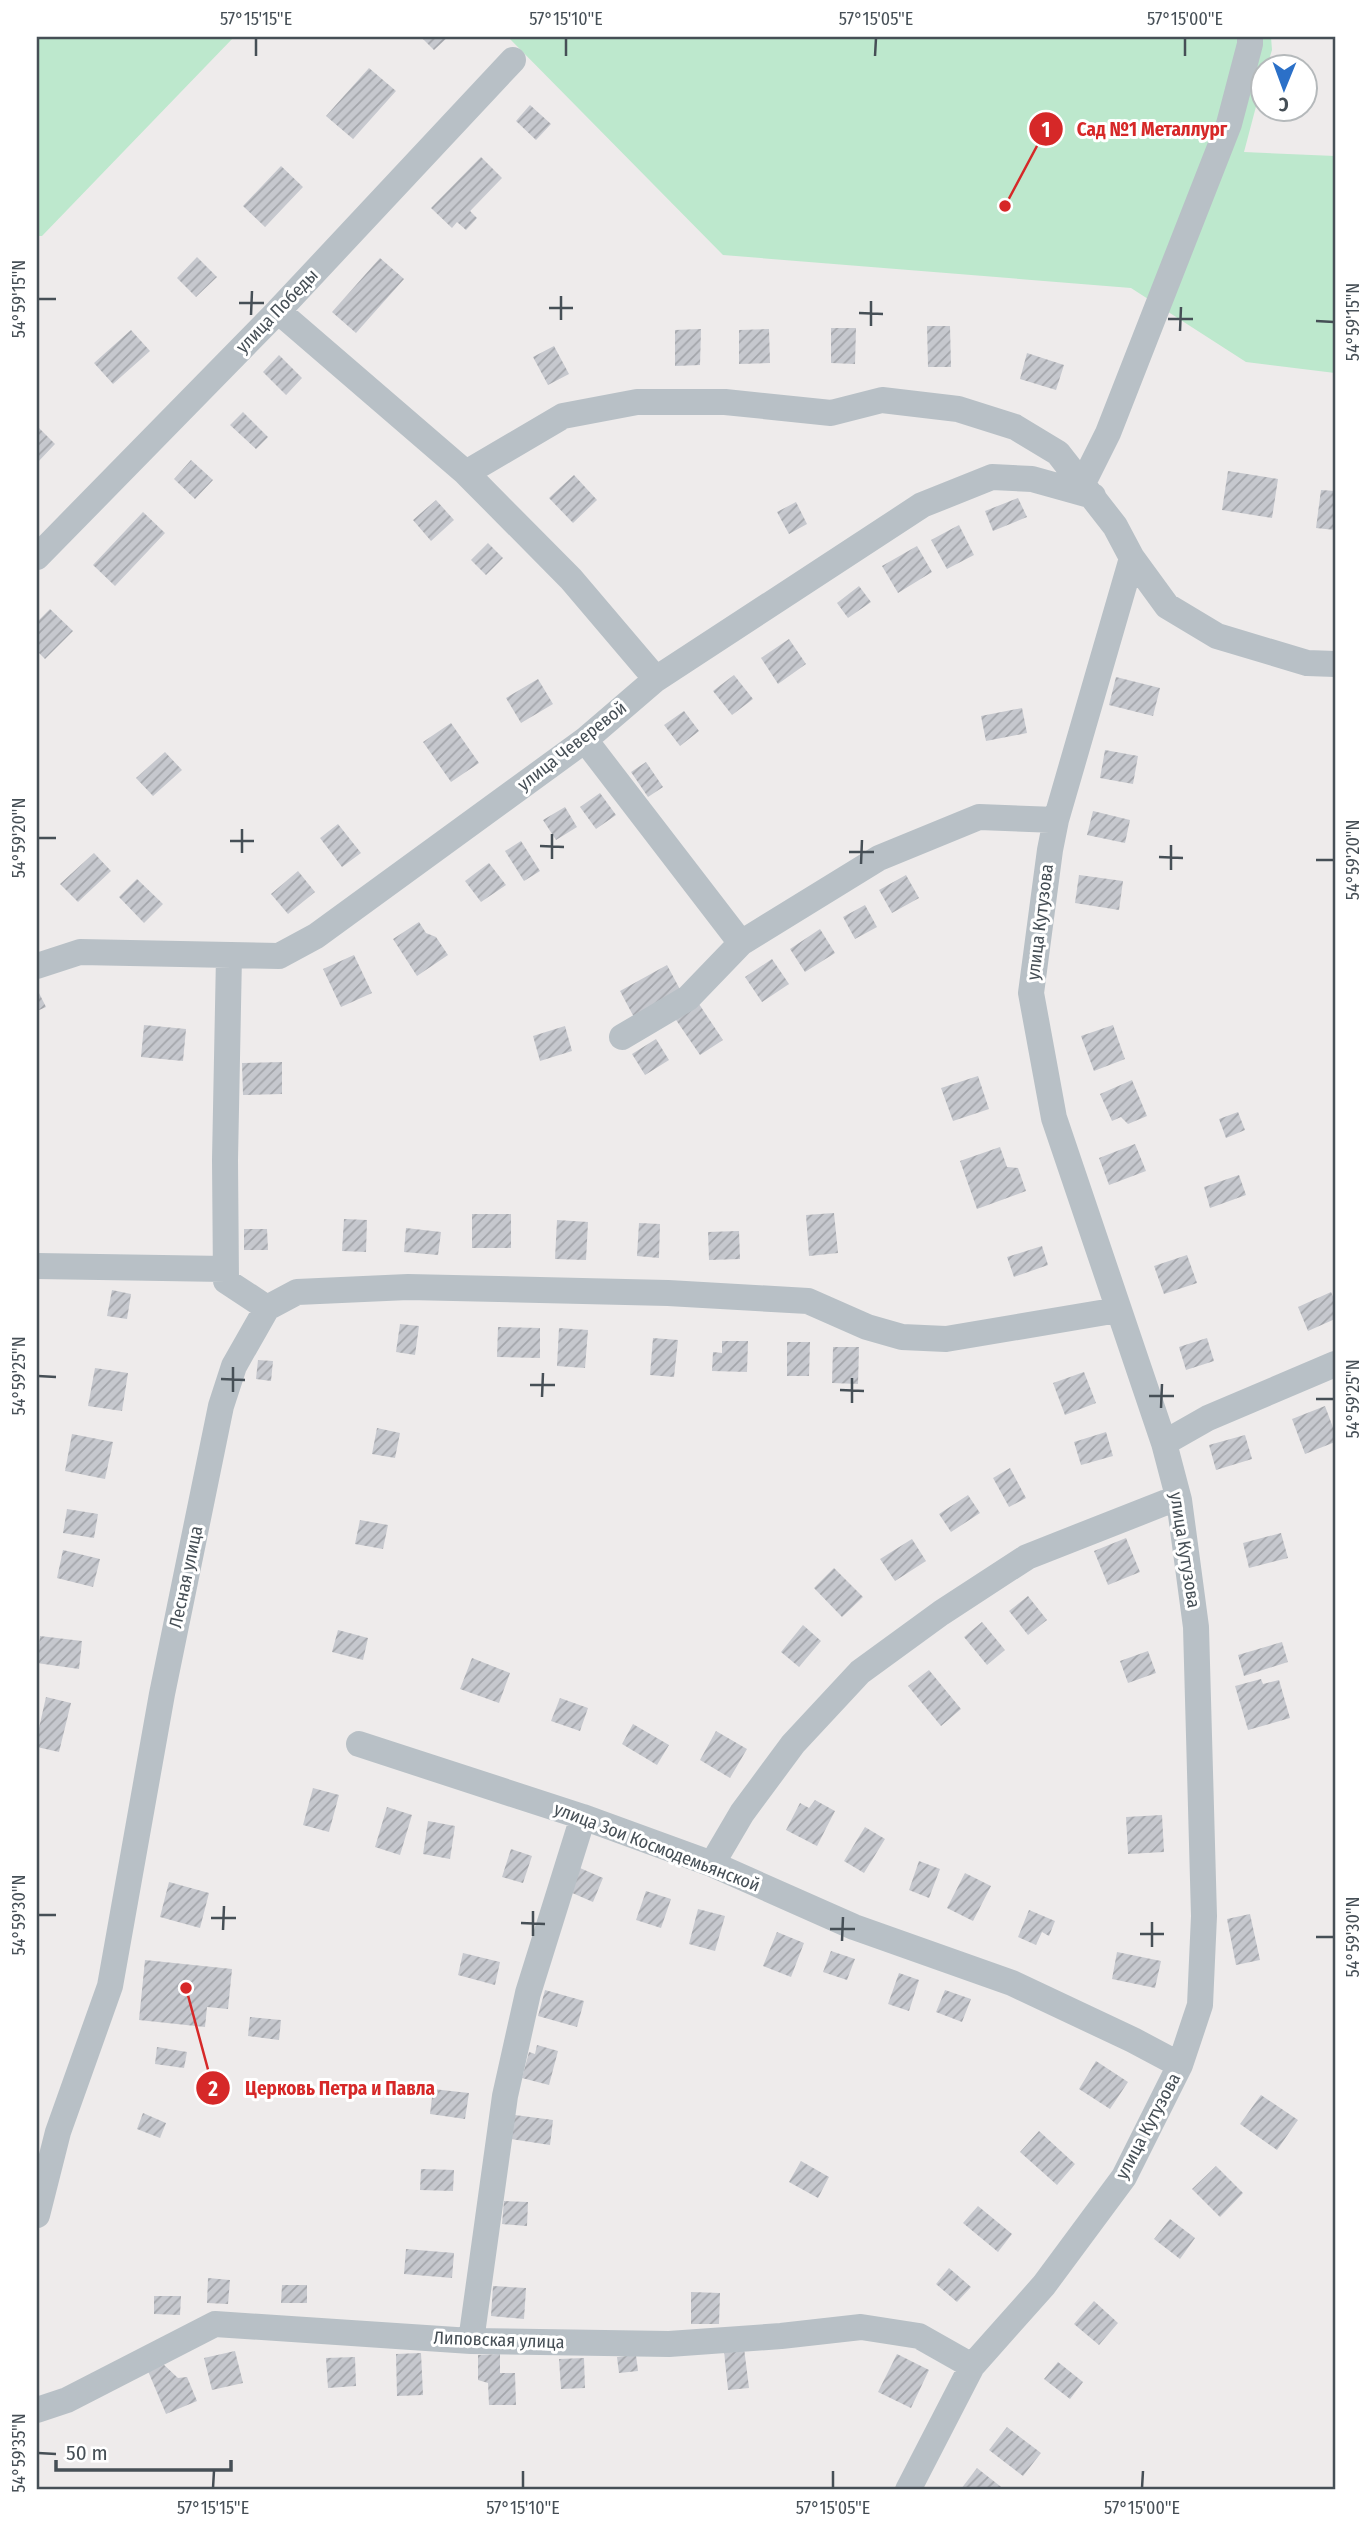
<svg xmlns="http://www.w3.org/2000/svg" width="1372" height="2527" viewBox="0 0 1372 2527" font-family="'Fira Sans Condensed',sans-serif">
<defs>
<pattern id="building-hatch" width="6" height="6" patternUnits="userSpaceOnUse" patternTransform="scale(1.75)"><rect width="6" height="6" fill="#c6c8ce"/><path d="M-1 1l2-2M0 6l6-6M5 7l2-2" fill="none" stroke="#a3a5aa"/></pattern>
</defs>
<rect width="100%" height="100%" fill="#eeebeb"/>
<path fill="#bde8cd" d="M37 37H234L42 236H37Z
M508 37H1271L1272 50 1267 66H1264L1263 80 1244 152 1335 156V373L1246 362 1131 288 723 255Z"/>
<path fill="url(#building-hatch)" d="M421 37H448L434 50Z
M369 68 396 91 353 139 326 116Z
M530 105 551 124 536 140 516 121Z
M481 157 502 178 470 211 477 218 466 230 457 222 452 228 431 208Z
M281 166 303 187 265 227 243 206Z
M197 257 217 277 196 297 177 278Z
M380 258 404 279 356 333 332 312Z
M927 326H950L951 367H928Z
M831 328H856L855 364 831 363Z
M701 329 700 365 675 366V330Z
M769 329 770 363 739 364V330Z
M131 330 150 351 113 384 94 363Z
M554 346 569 374 548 385 533 357Z
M1027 353 1064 365 1056 390 1020 379Z
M279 355 302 378 286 395 263 372Z
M243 412 268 437 256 449 230 425Z
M37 426 55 444 37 463Z
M191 460 213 480 195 499 174 479Z
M1228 471 1278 479 1272 518 1222 510Z
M574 475 597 500 573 523 549 498Z
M1321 490 1335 491V530L1316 528Z
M1018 498 1027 517 993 531 985 511Z
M436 500 454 520 431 541 413 520Z
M796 502 807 524 789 534 777 512Z
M143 512 165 533 115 586 93 565Z
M959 525 974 555 947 569 931 540Z
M488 543 503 558 486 575 471 560Z
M917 546 932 572 898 593 882 566Z
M859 586 871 602 848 618 837 603Z
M50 609 73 631 45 659 37 651V622Z
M789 639 806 664 778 684 761 658Z
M734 675 753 699 732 715 713 691Z
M1116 677 1160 688 1153 716 1109 705Z
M538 679 553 704 521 723 506 698Z
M1022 708 1027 733 986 741 981 716Z
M684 711 699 731 680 746 664 725Z
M451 723 479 763 451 782 423 742Z
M1105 750 1138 756 1133 784 1100 778Z
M165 752 182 770 153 796 136 778Z
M646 762 663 787 648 797 631 772Z
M600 793 616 815 596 829 580 807Z
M565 807 577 827 556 840 543 820Z
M1093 811 1130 820 1125 843 1087 835Z
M338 824 361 853 342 867 320 838Z
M521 841 540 871 524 881 505 851Z
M94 853 111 871 78 902 60 884Z
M489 863 506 885 481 902 465 881Z
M298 871 315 892 288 914 271 894Z
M906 875 919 898 892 913 879 890Z
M1079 875 1123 881 1119 910 1075 903Z
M137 879 163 904 144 923 119 897Z
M865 905 877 927 855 939 843 917Z
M419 922 426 933 436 937 448 955 417 976 393 939Z
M820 929 835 953 805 972 790 949Z
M354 955 372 993 341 1007 323 969Z
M772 959 789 984 762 1002 745 977Z
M667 965 683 995 636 1021 620 991Z
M37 989 46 1007 37 1011Z
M697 1001 723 1040 700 1055 674 1017Z
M144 1025 186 1029 183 1061 141 1057Z
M1113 1025 1125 1059 1094 1071 1081 1036Z
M565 1026 572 1051 540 1061 533 1036Z
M656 1039 669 1060 645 1075 632 1054Z
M282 1062V1094L243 1095 242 1063Z
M978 1076 989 1109 953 1121 941 1088Z
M1132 1080 1147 1116 1128 1124 1121 1117 1112 1121 1100 1094Z
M1238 1112 1245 1130 1226 1138 1219 1119Z
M1135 1144 1146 1171 1109 1185 1099 1158Z
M1000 1147 1007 1167 1018 1168 1026 1191 977 1209 960 1161Z
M1239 1175 1246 1195 1210 1208 1204 1187Z
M834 1213 838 1253 809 1256 806 1215Z
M472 1214H511V1248H472Z
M344 1219 367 1220 366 1252 342 1251Z
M557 1220 588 1222 586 1260 555 1259Z
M639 1223 660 1224 659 1258 637 1256Z
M406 1228 441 1232 438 1255 404 1252Z
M244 1229H267L268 1250H244Z
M739 1231 740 1259 709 1260 708 1232Z
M1042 1246 1048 1265 1014 1277 1007 1257Z
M1187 1255 1197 1283 1164 1294 1154 1266Z
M112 1290 131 1294 127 1319 107 1316Z
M1331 1292 1335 1301V1319L1308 1331 1298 1307Z
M400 1324 419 1326 415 1355 396 1352Z
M498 1327 540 1328V1358L497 1357Z
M559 1328 588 1330 585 1368 557 1366Z
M653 1338 678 1340 674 1377 650 1375Z
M1207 1338 1214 1361 1186 1370 1179 1347Z
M722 1341H748L747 1372 712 1371 713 1352 722 1353Z
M787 1342H810L809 1376H787Z
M833 1347H859L858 1384 832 1383Z
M258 1360 273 1361 271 1381 256 1379Z
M95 1368 128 1373 122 1411 88 1406Z
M1084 1372 1096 1403 1065 1415 1053 1383Z
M1325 1406 1335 1433V1442L1305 1454 1292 1419Z
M377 1428 400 1433 395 1458 372 1454Z
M1106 1432 1113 1456 1081 1465 1074 1442Z
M72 1434 113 1442 105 1479 65 1471Z
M1245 1435 1252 1459 1216 1470 1209 1445Z
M1010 1468 1026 1498 1009 1507 993 1478Z
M968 1495 980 1513 951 1532 939 1514Z
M67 1509 98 1514 94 1538 63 1533Z
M360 1520 388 1525 383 1549 355 1544Z
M1281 1533 1288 1558 1249 1568 1243 1543Z
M1126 1538 1140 1572 1108 1585 1094 1551Z
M912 1539 926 1561 895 1581 880 1559Z
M63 1550 100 1559 93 1587 57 1578Z
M834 1568 863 1597 842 1617 814 1588Z
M1028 1596 1047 1620 1028 1635 1009 1611Z
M982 1622 1005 1650 987 1665 964 1637Z
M803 1625 821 1641 799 1667 781 1652Z
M338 1630 368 1638 363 1660 332 1652Z
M40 1636 82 1641 79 1669 37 1663Z
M1282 1642 1288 1662 1244 1676 1238 1655Z
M1148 1651 1156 1673 1128 1683 1120 1661Z
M472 1658 510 1673 499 1703 460 1689Z
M929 1670 961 1709 941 1726 908 1686Z
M1261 1679 1263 1684 1279 1680 1290 1718 1248 1730 1235 1686Z
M46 1697 71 1703 59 1752 37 1747V1737Z
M560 1698 588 1708 580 1731 551 1721Z
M633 1724 669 1745 657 1765 622 1744Z
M716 1731 747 1749 730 1778 700 1760Z
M313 1788 339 1795 329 1832 303 1825Z
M815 1800 835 1811 817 1846 786 1830 800 1803 809 1808Z
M387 1807 412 1815 400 1855 375 1847Z
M1162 1815 1164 1852 1128 1854 1126 1817Z
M428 1821 455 1826 450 1859 423 1854Z
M865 1827 885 1839 864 1873 844 1861Z
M511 1849 532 1856 523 1883 502 1877Z
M919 1861 940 1869 929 1898 909 1890Z
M580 1868 603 1878 593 1902 570 1892Z
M965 1873 991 1886 973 1921 947 1908Z
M169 1882 209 1893 200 1928 160 1917Z
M646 1891 671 1899 661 1928 636 1920Z
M698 1909 725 1916 715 1951 689 1944Z
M1029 1910 1055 1921 1049 1936 1042 1932 1036 1945 1018 1937Z
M1250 1914 1260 1960 1236 1965 1227 1919Z
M777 1932 804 1943 791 1977 763 1966Z
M831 1951 855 1959 847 1980 823 1972Z
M1117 1952 1161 1961 1155 1988 1112 1979Z
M463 1953 500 1962 495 1985 458 1975Z
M145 1960 232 1969 228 2009 207 2007 205 2027 139 2020Z
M899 1973 919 1980 909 2011 888 2004Z
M545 1990 584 2001 577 2027 538 2016Z
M945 1990 971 1999 962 2022 936 2012Z
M250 2017 281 2020 279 2040 248 2036Z
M537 2045 558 2051 549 2085 522 2078 529 2052 535 2054Z
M157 2047 187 2052 184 2068 155 2064Z
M1096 2061 1128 2082 1110 2109 1079 2089Z
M433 2089 469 2093 465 2119 430 2114Z
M1261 2095 1298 2120 1277 2150 1240 2124Z
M143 2113 166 2123 160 2138 137 2129Z
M515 2115 553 2120 550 2145 511 2139Z
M1039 2131 1075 2164 1057 2185 1020 2152Z
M801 2161 829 2177 818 2198 789 2182Z
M1216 2166 1243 2193 1220 2217 1192 2189Z
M421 2169 454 2170 453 2191 420 2190Z
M504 2201 528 2202 527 2226 502 2224Z
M978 2206 1012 2234 998 2252 963 2223Z
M1170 2219 1195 2238 1180 2259 1154 2239Z
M406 2249 454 2253 452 2278 404 2274Z
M949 2268 971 2287 957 2302 936 2284Z
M208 2278 230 2280 228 2304 207 2303Z
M282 2285H307V2303H281Z
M493 2286 526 2288 524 2319 491 2316Z
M691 2292 720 2293 719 2324H691Z
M154 2296H181L180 2315 154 2314Z
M1094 2301 1118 2323 1099 2345 1074 2324Z
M744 2348 749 2388 728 2390 724 2351Z
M235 2351 243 2383 212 2390 204 2358Z
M421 2353 423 2395 397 2396 396 2354Z
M500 2354V2373H515L516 2405H489L488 2383 478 2380V2355Z
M897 2354 929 2370 911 2408 878 2392Z
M636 2355 638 2371 619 2373 617 2357Z
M355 2357 356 2386 328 2388 326 2358Z
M584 2358 585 2388 561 2389 559 2359Z
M1058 2362 1083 2382 1070 2399 1044 2379Z
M163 2364 178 2378 187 2377 197 2401 166 2414 148 2371Z
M1007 2427 1041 2453 1023 2476 989 2450Z
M977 2468 1005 2490 961 2489Z"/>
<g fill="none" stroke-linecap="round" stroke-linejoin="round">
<path stroke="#b8c0c6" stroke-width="26" d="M278 311 466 473 571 579 656 679
M466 473 563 416 637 402H725L831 413 882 400 958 409 1015 427 1058 453 1115 526 1132 558 1167 606 1217 636 1307 663 1335 664
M1083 483 1108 433 1229 124 1250 44V37
M37 557 278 311 513 60
M585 740 741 943
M37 966 80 952 279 956 316 936 585 740 656 679 922 505 992 477 1032 479 1093 496
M622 1037 688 998 741 943 879 858 979 817 1056 820
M37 1266 225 1269
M267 1308 297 1292 408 1287 668 1293 808 1301 867 1327 902 1337 946 1339 1118 1310
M1164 1443 1208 1418 1335 1364
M359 1744 583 1817 712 1864 854 1927 1012 1983 1133 2040 1180 2065
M712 1864 742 1813 793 1744 860 1672 941 1613 1027 1557 1164 1503 1179 1500
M37 2215 58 2132 110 1986 162 1694 221 1406 234 1366 267 1308 226 1281 225 1160 229 956
M471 2341 505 2096 528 1993 583 1817
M37 2410 67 2400 215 2324 471 2341 669 2344 781 2336 861 2327 919 2336 972 2366
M908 2490 972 2366 1044 2285 1124 2177 1180 2065 1200 2005 1204 1916 1196 1627 1179 1500 1164 1443 1054 1118 1031 993 1050 850 1056 820 1132 558"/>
</g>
<path fill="none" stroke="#464f56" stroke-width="2.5" d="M256 56V38M566 56V38M875 56 876 38M1185 56V38M38 299H56M239 303H264M549 308H573M859 313 883 314M251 315 252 291M1168 319H1193M561 320V296M1316 321 1334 322M871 326V301M1180 331 1181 307M38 838H56M230 841H254M540 846 564 847M849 852H874M242 853V829M1159 857 1183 858M552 859V834M1316 860H1334M861 864 862 840M1171 870V845M38 1376 56 1377M221 1379 245 1380M530 1385H555M840 1390 864 1391M233 1392V1367M1149 1396H1174M542 1397 543 1373M1316 1399H1334M852 1403V1378M1161 1408 1162 1384M38 1915H56M211 1918H236M521 1923 545 1924M830 1929H855M223 1930 224 1906M1140 1934H1164M533 1936V1911M1316 1937H1334M842 1941 843 1917M1152 1947V1922M38 2453 56 2454M213 2488 214 2471M523 2488V2471M833 2488V2471M1142 2488 1143 2471"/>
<g text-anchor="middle" stroke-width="6" stroke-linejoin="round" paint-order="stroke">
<g font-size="18" fill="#464f56" stroke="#fff">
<text transform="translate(277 311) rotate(-46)" y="6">улица Победы</text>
<text transform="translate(572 746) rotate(-38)" y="6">улица Чеверевой</text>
<text transform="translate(1040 922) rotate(-83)" y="6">улица Кутузова</text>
<text transform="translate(1185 1550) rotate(81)" y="6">улица Кутузова</text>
<text transform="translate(186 1577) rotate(-78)" y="6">Лесная улица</text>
<text transform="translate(657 1847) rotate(21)" y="6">улица Зои Космодемьянской</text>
<text transform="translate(1148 2126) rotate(-62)" y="6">улица Кутузова</text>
<text transform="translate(499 2340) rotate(2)" y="6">Липовская улица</text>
</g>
</g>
<path fill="none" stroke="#d62828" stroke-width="2.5" d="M1005 206L1046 129M186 1988L213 2088"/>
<g fill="#d62828" stroke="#fff" stroke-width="2.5">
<circle cx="1005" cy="206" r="7"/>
<circle cx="186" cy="1988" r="7"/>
<circle cx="1046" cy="129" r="18"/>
<circle cx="213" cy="2088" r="18"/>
</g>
<g font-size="21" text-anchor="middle" font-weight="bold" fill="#fff">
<text x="1046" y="137">1</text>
<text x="213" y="2096">2</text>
</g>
<g font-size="19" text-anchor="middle" font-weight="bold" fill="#d62828" stroke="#fff" stroke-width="6" stroke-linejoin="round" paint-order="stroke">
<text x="1152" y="136">Сад №1 Металлург</text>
<text x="340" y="2095">Церковь Петра и Павла</text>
</g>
<rect width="1372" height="2527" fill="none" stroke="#ffffff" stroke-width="77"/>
<g transform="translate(1284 88) rotate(181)"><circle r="33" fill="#ffffff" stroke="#b5b9bb" stroke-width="2"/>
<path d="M0-5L12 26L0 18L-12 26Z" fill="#2b70c8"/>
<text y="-10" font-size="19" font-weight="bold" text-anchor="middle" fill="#464f56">С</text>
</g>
<path d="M56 2460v10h175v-10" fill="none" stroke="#464f56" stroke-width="3.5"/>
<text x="66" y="2460" font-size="21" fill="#464f56" stroke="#ffffff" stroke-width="5" paint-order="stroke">50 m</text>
<rect x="38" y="38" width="1296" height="2450" fill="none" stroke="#464f56" stroke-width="2.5"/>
<g font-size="18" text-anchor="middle" fill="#464f56">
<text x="256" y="25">57°15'15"E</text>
<text x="566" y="25">57°15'10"E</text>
<text x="876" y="25">57°15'05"E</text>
<text x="1185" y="25">57°15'00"E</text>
<text transform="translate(19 299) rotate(-90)" y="6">54°59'15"N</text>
<text transform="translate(1353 322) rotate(-90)" y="6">54°59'15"N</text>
<text transform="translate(19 838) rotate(-90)" y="6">54°59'20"N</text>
<text transform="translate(1353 860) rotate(-90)" y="6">54°59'20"N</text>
<text transform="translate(19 1376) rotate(-90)" y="6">54°59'25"N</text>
<text transform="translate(1353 1399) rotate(-90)" y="6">54°59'25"N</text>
<text transform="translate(19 1915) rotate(-90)" y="6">54°59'30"N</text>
<text transform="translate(1353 1937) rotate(-90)" y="6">54°59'30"N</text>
<text transform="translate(19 2453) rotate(-90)" y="6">54°59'35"N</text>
<text x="213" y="2514">57°15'15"E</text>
<text x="523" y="2514">57°15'10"E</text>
<text x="833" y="2514">57°15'05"E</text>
<text x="1142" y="2514">57°15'00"E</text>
</g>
</svg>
